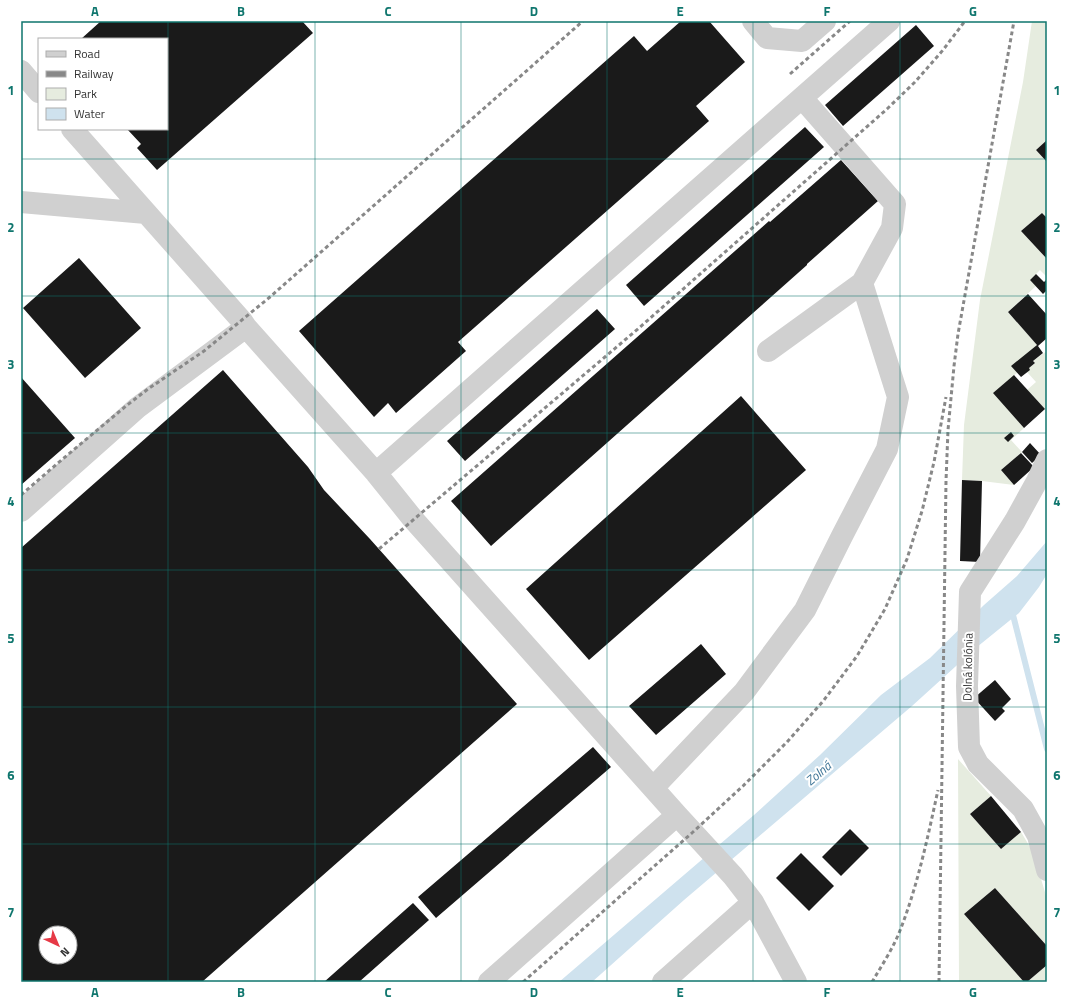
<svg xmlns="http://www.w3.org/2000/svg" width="1068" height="1003" viewBox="0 0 1068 1003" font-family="'Titillium Web',sans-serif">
<rect width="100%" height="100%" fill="#fff"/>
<path fill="#e6ecdf" d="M1032 21H1047V140L1036 150 1047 162V218L1042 213 1021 231 1047 259V277L1040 270 1030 280 1036 286 1008 312 1037 345 1012 366 1017 373 994 393 1024 428 1011 440 1022 452 1001 470 1014 485 982 481 962 480 964 425 980 300 1023 82Z
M1047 351V409H1045L1027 390 1036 382 1027 372 1029 368 1035 363 1033 361Z
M958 759 991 796 970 814 1001 849 1021 832 1033 852 1047 899V946L995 888 964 914 1024 982H959Z
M1047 965V982H1027Z"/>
<path fill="#cfe2ee" d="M1047 541V574L1039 587 1019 613 977 647 912 706 684 900 592 982H559L754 815 820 755 881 695 930 658 984 605 1017 576Z"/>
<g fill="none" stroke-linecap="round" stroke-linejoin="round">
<path stroke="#cfe2ee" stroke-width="6" d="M1012 611 1047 749"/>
</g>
<path fill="#1a1a1a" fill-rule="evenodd" d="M101 21H302L313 33 157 170 137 148 141 144 127 129H167V39H81Z
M681 21H709L745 62 696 106 709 121 458 342 466 351 396 413 388 403 374 417 299 331 634 36 647 51Z
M916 25 934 46 843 126 825 105Z
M805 127 824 147 644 306 626 285Z
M1047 140V162L1036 150Z
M841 160 878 201 807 264V265L491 546 451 501 769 221 770 222Z
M1042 213 1047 218V259L1021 231Z
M79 258 141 328 85 378 23 308Z
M1036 274 1044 282 1047 279V290L1043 294 1030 280Z
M1028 294 1047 315V338L1038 346 1043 353 1033 361 1035 363 1029 368 1030 370 1021 377 1011 366 1037 345 1008 312Z
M597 309 615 329 465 461 447 441Z
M223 370 308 467 324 490 370 539 517 704 202 982H21V548ZM46 933H70V957H46Z
M1014 375 1045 409 1024 428 993 393Z
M21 377 75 438 21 485Z
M741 396 806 470 589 660 526 589Z
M1011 432 1014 436 1008 442 1004 438Z
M1030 443 1041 455 1032 463 1022 452Z
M1021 453 1034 467 1014 485 1001 470Z
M962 480 982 481 980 562 960 561Z
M701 644 726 674 656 735 629 706Z
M995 680 1011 699 1002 708 1005 711 995 721 974 698Z
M593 747 611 767 436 918 418 897Z
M991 796 1021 832 1001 849 970 814Z
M850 829 869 848 841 876 822 857Z
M801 853 834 886 809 911 776 878Z
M995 888 1047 946V965L1027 982H1024L964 914Z
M413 903 429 920 359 982H324Z"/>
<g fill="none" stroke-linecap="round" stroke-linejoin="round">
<path stroke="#d0d0d0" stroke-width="22" d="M753 21 767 38 802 41 825 21
M21 71 39 92
M72 129 242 321 246 327 376 473 413 519 677 815 733 876 753 902 796 982
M21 202 146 213
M768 351 862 283
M1047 460 1037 481 1015 521 970 592 967 686 969 747 978 764 1023 809 1038 836 1047 870
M376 473 889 21
M21 511 137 408 246 327
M653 788 744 692 805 610 842 536 887 449 898 397 862 283 892 228 895 204 802 98
M489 982 677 815
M663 982 753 902"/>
<path stroke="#888" stroke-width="3" stroke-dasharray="4 3" stroke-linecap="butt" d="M790 74 850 21
M21 495 58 463 126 406 148 389 204 351 270 297 583 21
M379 549 639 328 887 109 915 82 943 50 965 21
M523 982 693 832 743 786 787 742 824 700 857 656 885 609 907 559 922 511 934 462 946 397
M872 982C882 965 894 947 901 928 918 884 928 836 938 790
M939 982 946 481 948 430 954 366 958 334 1014 21"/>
</g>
<path fill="none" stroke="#0f766e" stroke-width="1" stroke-opacity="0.55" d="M168 21V982M315 21V982M461 21V982M607 21V982M753 21V982M900 21V982M21 159H1047M21 296H1047M21 433H1047M21 570H1047M21 707H1047M21 844H1047"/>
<g text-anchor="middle" stroke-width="4" stroke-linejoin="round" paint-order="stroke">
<g font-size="12" fill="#333" stroke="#fff">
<text transform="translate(968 667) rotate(-89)" y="4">Dolná kolónia</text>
</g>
<g font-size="13" font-style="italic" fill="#3f7597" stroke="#fff">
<text transform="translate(818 773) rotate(-41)" y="5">Zolná</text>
</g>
</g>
<rect width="1068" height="1003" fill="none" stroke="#ffffff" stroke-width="44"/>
<rect x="38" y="38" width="130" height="92" fill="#ffffff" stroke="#adadad"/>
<rect x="46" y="51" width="20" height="6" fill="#d0d0d0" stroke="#adadad"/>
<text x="74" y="58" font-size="12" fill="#333333">Road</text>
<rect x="46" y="71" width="20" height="6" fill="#888888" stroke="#adadad"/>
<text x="74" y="78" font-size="12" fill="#333333">Railway</text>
<rect x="46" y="88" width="20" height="12" fill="#e6ecdf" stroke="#adadad"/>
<text x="74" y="98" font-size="12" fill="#333333">Park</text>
<rect x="46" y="108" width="20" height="12" fill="#cfe2ee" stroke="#adadad"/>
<text x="74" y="118" font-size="12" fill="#333333">Water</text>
<g transform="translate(58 945) rotate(136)"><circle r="19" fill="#ffffff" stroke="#adadad"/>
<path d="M0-3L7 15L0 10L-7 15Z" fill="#e63946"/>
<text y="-6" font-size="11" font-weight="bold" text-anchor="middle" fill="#333333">N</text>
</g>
<rect x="22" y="22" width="1024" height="959" fill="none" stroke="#0f766e" stroke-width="1.5"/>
<g font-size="13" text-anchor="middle" font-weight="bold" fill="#0f766e">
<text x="95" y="16">A</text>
<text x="241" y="16">B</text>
<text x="388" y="16">C</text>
<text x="534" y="16">D</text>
<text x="680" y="16">E</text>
<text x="827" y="16">F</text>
<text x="973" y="16">G</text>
<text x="11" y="95">1</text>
<text x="1057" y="95">1</text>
<text x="11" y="232">2</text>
<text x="1057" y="232">2</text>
<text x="11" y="369">3</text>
<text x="1057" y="369">3</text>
<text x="11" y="506">4</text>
<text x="1057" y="506">4</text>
<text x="11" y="643">5</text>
<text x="1057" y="643">5</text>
<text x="11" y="780">6</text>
<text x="1057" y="780">6</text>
<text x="11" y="917">7</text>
<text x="1057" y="917">7</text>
<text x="95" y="997">A</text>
<text x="241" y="997">B</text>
<text x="388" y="997">C</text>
<text x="534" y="997">D</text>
<text x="680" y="997">E</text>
<text x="827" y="997">F</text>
<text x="973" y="997">G</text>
</g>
</svg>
